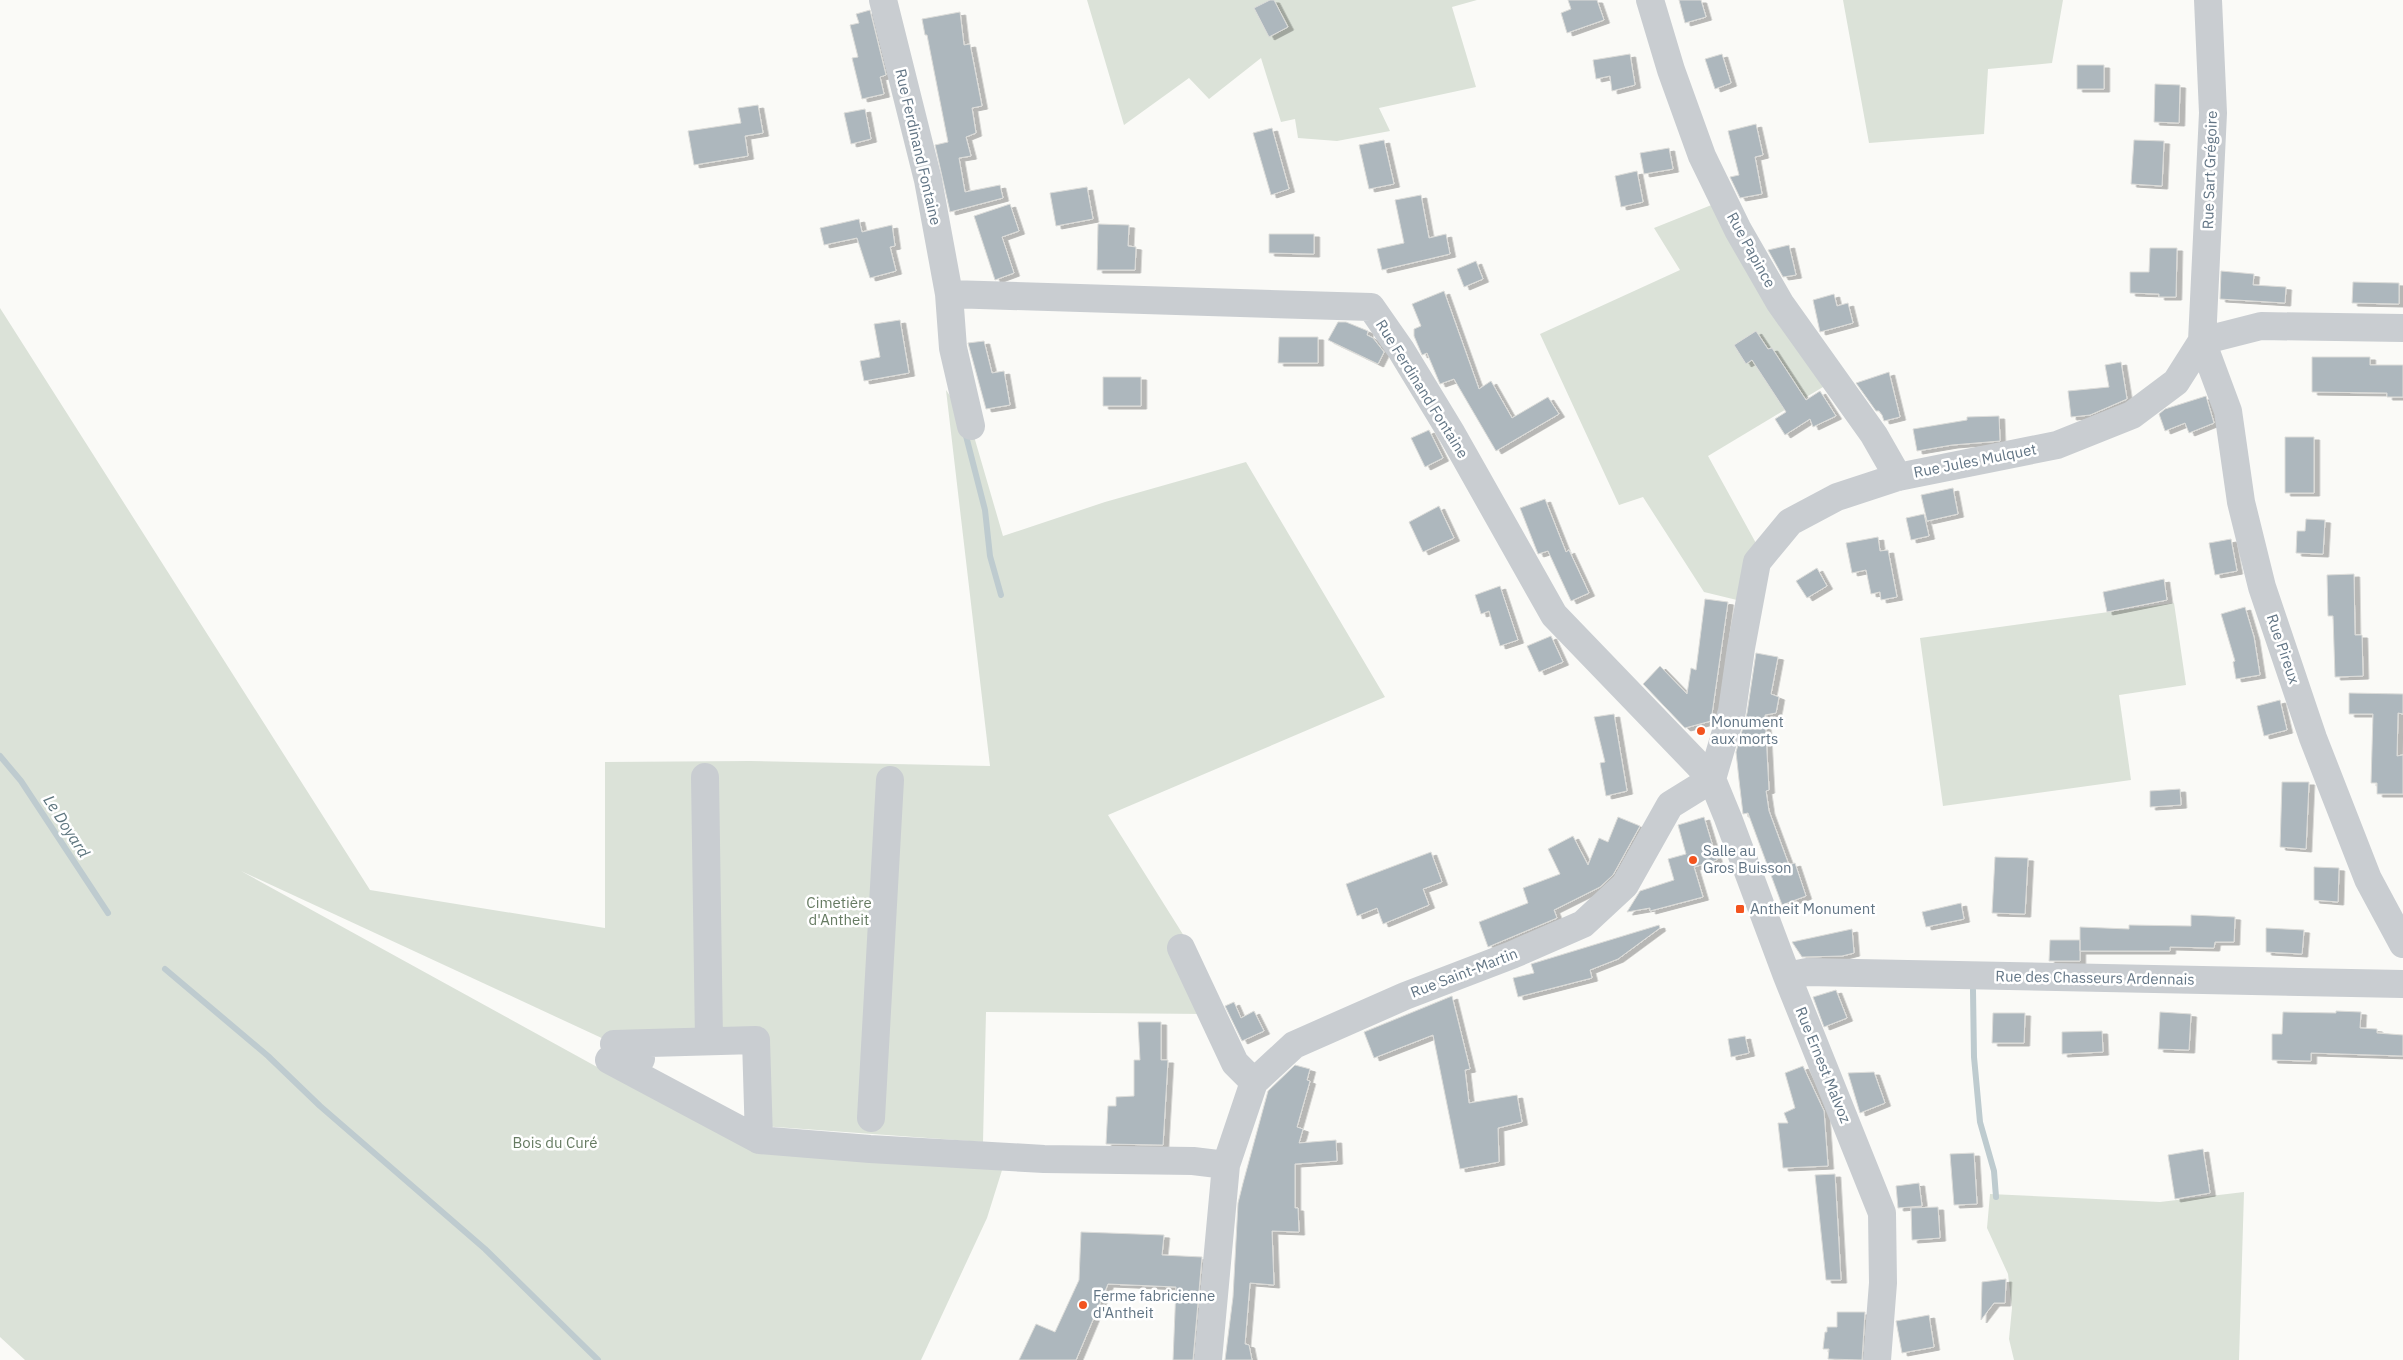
<svg xmlns="http://www.w3.org/2000/svg" width="2403" height="1360" viewBox="0 0 2403 1360" font-family="'IBM Plex Sans',sans-serif">
<defs>
<filter id="shadow"><feDropShadow dx="5.5" dy="3" stdDeviation="0" flood-color="#0004"/></filter>
</defs>
<rect width="100%" height="100%" fill="#fafaf7"/>
<path fill="#dbe2d8" d="M1087 0H1477L1452 7 1476 87 1379 108 1390 131 1337 141 1298 138 1295 119 1281 122 1261 58 1209 99 1189 78 1124 125Z
M2063 0 2052 63 1988 69 1984 134 1869 143 1843 0Z
M1714 204 1828 384 1708 456 1757 545 1741 601 1704 592 1643 497 1619 505 1540 334 1680 270 1654 228Z
M0 308 370 890 605 928V762L750 761 990 766 946 390 971 426 1003 536 1105 502 1246 462 1385 697 1108 815 1184 936 1204 1014 986 1012 983 1142 762 1126 758 1036 606 1040 241 871 608 1073 749 1148 1003 1167 987 1218 921 1360H25L0 1337Z
M2174 603 2186 685 2119 695 2131 780 1943 806 1920 638Z
M2244 1192 2239 1360H2014L2009 1339 2012 1308 2008 1274 1987 1228 1990 1194 2160 1202Z"/>
<g fill="none" stroke-linecap="round" stroke-linejoin="round">
<path stroke="#becbcf" stroke-width="6" d="M965 432 985 510 990 556 1001 595
M0 756 21 781 108 913
M165 969 268 1056 320 1106 485 1249 598 1360
M1973 990 1974 1057 1980 1122 1994 1171 1996 1197"/>
</g>
<path fill="#adb7bd" stroke="#dcdcd9" filter="url(#shadow)" d="M1270 0H1274L1288 27 1269 37 1254 8Z
M1568 0H1597L1604 20 1567 33 1561 13 1571 9Z
M1679 0H1701L1706 17 1685 23Z
M870 10 886 75 880 77 884 94 862 99 852 58 858 57 850 25 859 23 856 14Z
M960 12 964 45 970 44 982 106 972 108 976 133 966 137 971 156 959 158 965 192 1000 185 1003 198 950 212 935 145 948 142 927 35H925L922 19Z
M1630 54 1635 85 1612 91 1610 76 1596 79 1593 60Z
M1722 54 1731 83 1715 89 1705 59Z
M2077 65H2104V89H2077Z
M2155 84 2180 85 2179 123 2154 122Z
M758 105 763 133 745 136 748 156 694 165 688 131 741 123 738 108Z
M865 109 871 139 851 144 844 113Z
M1756 124 1763 155 1755 157 1762 194 1740 198 1730 177 1739 175 1728 131Z
M1272 128 1289 189 1271 195 1253 133Z
M1384 140 1394 184 1369 189 1359 145Z
M2134 140 2164 141 2162 186 2131 184Z
M1669 148 1673 169 1644 174 1640 153Z
M1637 171 1643 202 1621 207 1615 176Z
M1087 187 1093 219 1056 226 1050 193Z
M1421 195 1429 238 1446 234 1450 254 1382 270 1377 249 1404 243 1395 200Z
M1010 204 1019 231 1002 237 1014 273 995 280 974 216Z
M859 219 862 232 892 225 895 246 890 247 896 271 870 278 857 238 824 245 820 228Z
M1098 224 1129 225 1128 246 1136 247 1135 270H1097Z
M1269 234H1314V254L1269 253Z
M1789 245 1796 275 1783 277 1768 250Z
M2150 248H2177L2176 297H2159V294L2130 293V272H2149Z
M1476 261 1483 279 1464 287 1457 269Z
M2221 271 2254 274 2253 285 2286 287 2285 303 2220 299Z
M2353 282 2399 283V304L2352 303Z
M1444 291 1479 389 1491 381 1512 418 1548 397 1559 414 1496 451 1454 379 1440 384 1427 353 1422 355 1414 336V329L1421 326 1412 304Z
M1834 294 1837 306 1848 303 1853 323 1820 332 1813 300Z
M900 320 909 373 864 381 860 361 880 357 874 324Z
M1338 322H1346L1368 331 1367 335 1373 338 1384 352 1378 364 1328 340Z
M1756 331 1768 349 1772 348 1806 400 1820 391 1836 416 1813 427 1810 419 1785 435 1775 419 1786 412 1752 360 1746 364 1734 345Z
M1279 337H1318V363H1278Z
M984 341 992 373 1004 371 1010 405 986 409 968 343Z
M2312 357H2370V365H2403V397H2387V393L2312 392Z
M2121 362 2127 399 2090 415 2071 417 2068 391 2109 387 2105 365Z
M1889 372 1900 417 1884 421 1882 415 1879 411H1876L1856 383Z
M1103 377H1141V406H1103Z
M2206 396 2214 423 2189 433 2185 423 2165 431 2159 414 2165 409Z
M1999 416 2000 441 1952 445 1917 451 1913 429 1967 420V417Z
M1429 430 1443 458 1425 467 1411 438Z
M2285 437H2314V493H2285Z
M1953 488 1958 514 1927 521 1921 495Z
M1545 499 1566 552 1569 550 1589 593 1571 601 1548 551 1538 554 1520 508Z
M1439 506 1454 538 1423 552 1409 522Z
M1924 514 1929 536 1911 540 1906 518Z
M2306 519 2325 520 2323 554 2296 553 2297 531H2305Z
M1878 537 1880 551 1888 550 1897 597 1881 600 1880 592 1871 594 1866 570 1852 573 1846 543Z
M2231 539 2237 571 2215 575 2209 543Z
M1817 568 1827 586 1807 598 1796 581Z
M2354 574 2355 635H2362L2363 676 2335 677 2333 616H2328L2327 575Z
M2164 579 2167 600 2107 612 2103 592Z
M1500 586 1518 640 1500 646 1489 611 1481 614 1475 595Z
M1705 599 1728 602 1711 721 1685 728 1643 684 1660 666 1687 694 1691 668 1696 670Z
M2245 607 2254 637 2260 675 2236 679 2233 662 2235 661 2221 614Z
M1551 636 1563 662 1539 672 1527 646Z
M1756 653 1778 657 1771 694 1779 697 1776 713 1765 715 1769 790 1766 791 1769 811 1789 865 1795 863 1806 896 1782 905 1748 813 1743 814 1739 780 1736 752 1747 713Z
M2349 693 2403 694V714L2398 713 2397 756 2403 755V794H2377V783H2371L2373 714H2349Z
M2280 700 2287 730 2264 736 2257 706Z
M1614 714 1627 791 1606 796 1600 763 1605 762 1594 717Z
M2282 782H2309L2306 849 2280 847Z
M2180 789 2181 805 2150 807V791Z
M1618 817 1640 826 1613 875 1600 887 1554 910 1557 918 1488 947 1479 922 1528 903 1523 888 1560 874 1548 849 1573 836 1588 865 1599 838 1608 842Z
M1704 817 1717 860 1694 867 1703 897 1650 911V908L1627 912 1640 891 1674 880 1668 859 1686 854 1678 825Z
M1431 852 1442 882 1423 889 1429 905 1383 924 1377 908 1357 916 1346 884Z
M1995 857 2028 858 2025 914 1992 913Z
M2314 867 2339 868 2338 902 2314 900Z
M1961 903 1964 919 1926 927 1922 912Z
M2191 915 2235 917 2234 942H2215L2214 948 2170 947V951H2080V927L2129 929V925L2191 926Z
M1659 925 1660 928 1618 959 1590 970 1592 978 1518 997 1513 978 1534 973 1531 964Z
M2266 928 2304 930 2302 954 2266 952Z
M1852 929 1854 953 1842 956 1802 957 1792 942Z
M2050 940H2080V961H2049Z
M1836 990 1847 1018 1824 1027 1813 997Z
M1452 996 1470 1069 1465 1070 1469 1103 1517 1095 1522 1122 1498 1128 1499 1162 1460 1169 1433 1035 1374 1058 1364 1032Z
M1234 1002 1241 1018 1254 1011 1264 1031 1242 1041 1225 1006Z
M2336 1011 2361 1012 2360 1028 2377 1029V1033L2403 1035V1056L2311 1053V1061L2272 1060V1034H2282L2283 1012 2336 1013Z
M2160 1012 2191 1014 2189 1050 2158 1049Z
M1993 1013H2025L2024 1043H1992Z
M1138 1022H1161V1060H1168L1163 1145 1106 1144 1108 1106H1116V1097L1134 1096V1060H1140Z
M2102 1031 2103 1052 2062 1054V1032Z
M1745 1036 1749 1053 1731 1057 1728 1039Z
M1295 1065 1310 1069 1307 1080 1310 1081 1297 1127 1303 1129 1299 1143 1336 1140 1337 1161 1295 1164V1208H1298L1299 1232 1272 1231 1274 1285 1250 1283 1245 1344 1249 1345 1252 1360H1225L1233 1297 1238 1203 1243 1183 1268 1091Z
M1803 1066 1824 1111 1828 1166 1783 1168 1778 1123H1788L1784 1113 1795 1108 1785 1073Z
M1874 1072 1885 1103 1860 1113 1848 1073Z
M2203 1149 2210 1193 2175 1199 2168 1155Z
M1974 1153 1977 1204 1954 1205 1950 1154Z
M1835 1174 1841 1280H1826L1815 1175Z
M1919 1183 1922 1206 1898 1208 1896 1186Z
M1938 1207 1940 1238 1912 1240 1911 1208Z
M1081 1232 1164 1235 1162 1255 1202 1257 1193 1360H1173L1176 1287 1108 1284 1076 1360H1019L1036 1324 1055 1332 1079 1280Z
M2006 1279 2005 1303H1994L1981 1320 1982 1282Z
M1837 1312H1865L1862 1360 1828 1359 1829 1349H1823L1825 1332H1827V1327H1837Z
M1929 1315 1934 1347 1902 1353 1896 1321Z"/>
<g fill="none" stroke-linecap="round" stroke-linejoin="round">
<path stroke="#c9cdd1" stroke-width="28" d="M883 0 928 180 949 294 953 348 971 426
M1650 0 1671 70 1702 156 1738 230 1780 303 1874 435 1898 477
M2208 0 2213 113 2202 341 2228 411 2241 502 2262 587 2313 738 2368 879 2403 944
M949 294 1371 307 1401 350 1452 434 1554 615 1712 779 1728 818 1787 976 1882 1213 1883 1283 1877 1360
M705 777 709 1040
M1712 779 1732 711 1741 648 1757 562 1790 522 1837 497 1898 477 2057 445 2132 415 2176 382 2202 341 2261 326 2403 328
M1181 948 1235 1063 1254 1082
M1787 976 1807 972 2403 984
M641 1059 614 1044 756 1040 759 1140
M609 1060 759 1140 870 1149 1044 1159 1193 1161 1226 1165
M871 1118 890 780
M1208 1360 1226 1165 1254 1082 1294 1045 1405 996 1512 955 1583 924 1625 885 1670 805 1712 779"/>
</g>
<g fill="#f3531e" stroke="#fff" stroke-width="2">
<circle cx="1701" cy="731" r="5"/>
<circle cx="1693" cy="860" r="5"/>
<rect x="1735" y="904" width="10" height="10" rx="2.5"/>
<circle cx="1083" cy="1305" r="5"/>
</g>
<g text-anchor="middle" stroke-width="5" stroke-linejoin="round" paint-order="stroke">
<g font-size="15" fill="#627585" stroke="#fff">
<text transform="translate(918 147) rotate(77)" y="5">Rue Ferdinand Fontaine</text>
<text transform="translate(2210 170) rotate(-88)" y="5">Rue Sart Grégoire</text>
<text transform="translate(1751 250) rotate(61)" y="5">Rue Papince</text>
<text transform="translate(1422 389) rotate(58)" y="5">Rue Ferdinand Fontaine</text>
<text transform="translate(1975 461) rotate(-11)" y="5">Rue Jules Mulquet</text>
<text transform="translate(2283 649) rotate(71)" y="5">Rue Pireux</text>
<text transform="translate(1464 973) rotate(-21)" y="5">Rue Saint-Martin</text>
<text transform="translate(2095 978) rotate(1)" y="5">Rue des Chasseurs Ardennais</text>
<text transform="translate(1823 1065) rotate(68)" y="5">Rue Ernest Malvoz</text>
</g>
<g font-size="15" fill="#627585" stroke="#fff" text-anchor="start">
<text x="1711" y="727">Monument<tspan x="1711" dy="17">aux morts</tspan></text>
<text x="1703" y="856">Salle au<tspan x="1703" dy="17">Gros Buisson</tspan></text>
<text x="1750" y="914">Antheit Monument</text>
<text x="1093" y="1301">Ferme fabricienne<tspan x="1093" dy="17">d'Antheit</tspan></text>
</g>
<g font-size="15" fill="#667b62" stroke="#fff">
<text x="839" y="908">Cimetière<tspan x="839" dy="17">d'Antheit</tspan></text>
<text x="555" y="1148">Bois du Curé</text>
</g>
<g font-size="16" font-style="italic" fill="#5d757e" stroke="#fff">
<text transform="translate(67 826) rotate(57)" y="6">Le Doyard</text>
</g>
</g>
</svg>
